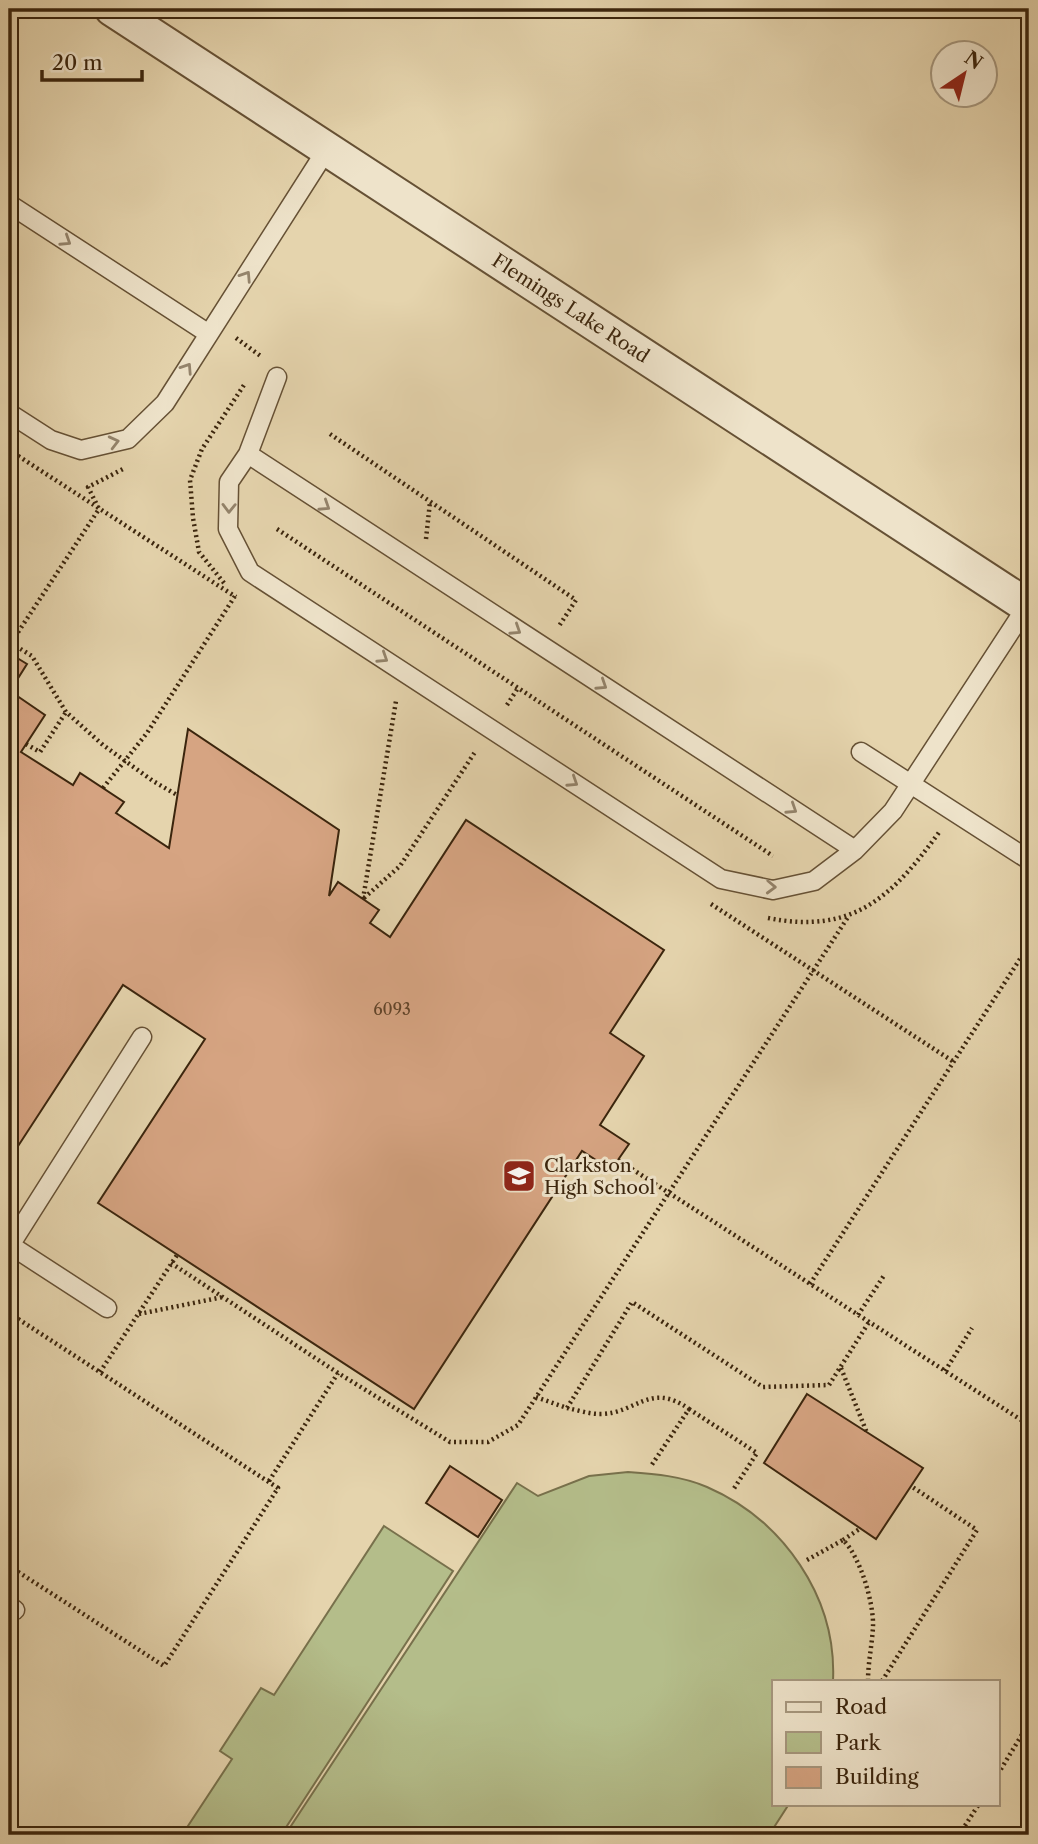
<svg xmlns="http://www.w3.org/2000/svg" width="1038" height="1844" viewBox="0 0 1038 1844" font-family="'Libre Caslon Text',serif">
<rect width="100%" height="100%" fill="#e5d4ad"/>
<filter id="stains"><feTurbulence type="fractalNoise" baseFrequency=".00286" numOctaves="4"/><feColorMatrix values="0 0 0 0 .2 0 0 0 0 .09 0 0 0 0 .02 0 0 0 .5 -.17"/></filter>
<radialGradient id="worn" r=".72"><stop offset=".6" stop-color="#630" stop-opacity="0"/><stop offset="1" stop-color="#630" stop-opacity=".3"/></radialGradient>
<path fill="#b4bd8a" stroke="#78714c" stroke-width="2" d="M628 1472C655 1474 682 1476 707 1487 783 1520 837 1597 833 1681H774V1804H789L769 1835H285L517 1483 538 1496 589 1476Z
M384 1526 453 1571 281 1835H182L232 1759 220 1751 261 1688 274 1695Z"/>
<path fill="#d6a482" stroke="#3b250d" stroke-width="2" d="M9 653 27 664 10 691 45 715 21 752 73 785 80 773 124 802 116 813 169 848 188 729 339 830 329 896 338 882 379 910 370 923 390 937 466 820 664 950 610 1033 644 1056 600 1125 629 1144 611 1170 582 1151 414 1409 98 1203 205 1039 123 985 9 1160Z
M807 1394 923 1468 876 1539 764 1463Z
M450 1466 502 1500 478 1537 426 1503Z"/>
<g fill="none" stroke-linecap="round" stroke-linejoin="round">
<defs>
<path id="lane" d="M9 204 209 334
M277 377 248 454 229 482 228 529 250 572 721 879 773 890 814 881 855 850 893 811 1027 606
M9 413 51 440 81 450 128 439 165 403 327 149
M248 454 855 850
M861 752 1029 860
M10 1245 107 1308
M9 1247 142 1037
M9 1606 15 1610"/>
<path id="street" d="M112 9 1029 607"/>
</defs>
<use href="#lane" stroke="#665135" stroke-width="21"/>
<use href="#street" stroke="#665135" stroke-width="37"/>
<path stroke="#3b250d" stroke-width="4.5" stroke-dasharray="2 3.5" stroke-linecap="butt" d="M236 338 262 357
M330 434 576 600 559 626
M9 450 236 597
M277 529 773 856
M426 539 430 502
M224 583 199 552 193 518 190 480 202 449 244 385
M11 643 32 656 66 712 103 745 153 781 177 795
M9 646 99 509 88 487 125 468
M507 705 518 688
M26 744 40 752 66 712
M103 788 147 733 235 596
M364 898 400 866 475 752
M363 899 396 701
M711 904 954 1062
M768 918C854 935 893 896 940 831
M618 1160 1029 1425
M171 1263 338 1373 450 1442H488L518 1425 848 917
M810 1284 1029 945
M9 1313 278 1488 164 1666 9 1566
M139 1314 223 1297
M858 1315 885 1274
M841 1368 867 1433
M945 1371 972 1328
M100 1372 177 1255
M536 1397 567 1408 632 1302 763 1387 829 1385 869 1322
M567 1408C577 1410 589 1414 600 1414 636 1414 650 1381 689 1409L651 1466
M689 1409 757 1453 733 1490
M269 1481 338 1373
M843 1540 861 1528
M807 1560 843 1540C860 1556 874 1603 873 1627 872 1645 868 1663 868 1681
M882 1681 977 1530 911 1486
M998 1774 1029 1723
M959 1835 979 1804"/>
<use href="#lane" stroke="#eee3ca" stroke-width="18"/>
<use href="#street" stroke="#eee3ca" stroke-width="33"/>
</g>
<defs><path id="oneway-chevron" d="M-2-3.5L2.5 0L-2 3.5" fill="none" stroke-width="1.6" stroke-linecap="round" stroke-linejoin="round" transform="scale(1.75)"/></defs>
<g stroke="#94846c">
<use href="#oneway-chevron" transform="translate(66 241) rotate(33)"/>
<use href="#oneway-chevron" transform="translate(246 276) rotate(-57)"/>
<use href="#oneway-chevron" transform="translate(187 368) rotate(-57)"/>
<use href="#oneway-chevron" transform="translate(114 442) rotate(-14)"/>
<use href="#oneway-chevron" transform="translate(325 506) rotate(33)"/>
<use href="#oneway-chevron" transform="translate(229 508) rotate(91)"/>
<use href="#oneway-chevron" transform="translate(516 630) rotate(33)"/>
<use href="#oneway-chevron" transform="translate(383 658) rotate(33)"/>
<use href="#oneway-chevron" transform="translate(602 685) rotate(33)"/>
<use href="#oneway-chevron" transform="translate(573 782) rotate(33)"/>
<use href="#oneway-chevron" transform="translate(792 809) rotate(33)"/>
<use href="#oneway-chevron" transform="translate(771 887) rotate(2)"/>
</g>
<defs>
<symbol id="school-square" viewBox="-11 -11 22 22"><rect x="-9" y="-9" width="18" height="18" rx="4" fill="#8f2418" stroke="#eee3ca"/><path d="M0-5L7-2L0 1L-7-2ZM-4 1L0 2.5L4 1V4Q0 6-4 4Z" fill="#fff"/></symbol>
</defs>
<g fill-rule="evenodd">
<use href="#school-square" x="500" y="1157" width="38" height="38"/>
</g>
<g text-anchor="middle" stroke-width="6" stroke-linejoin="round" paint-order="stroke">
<g font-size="16" fill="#62452a">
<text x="392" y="1015">6093</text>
</g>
<g font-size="19" fill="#3b250d" stroke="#eee3ca">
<text transform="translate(571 308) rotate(33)" y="7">Flemings Lake Road</text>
</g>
<g font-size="19" fill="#3b250d" stroke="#eee3ca" text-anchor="start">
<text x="544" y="1172">Clarkston<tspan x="544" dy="22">High School</tspan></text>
</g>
</g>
<rect width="1038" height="1844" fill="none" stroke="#e5d4ad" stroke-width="35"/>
<rect x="10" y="10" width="1017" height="1823" fill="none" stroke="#3b250d" stroke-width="3.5"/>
<rect x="18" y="18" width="1003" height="1809" fill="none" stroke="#3b250d" stroke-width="2"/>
<rect x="772" y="1680" width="228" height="126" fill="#eee3ca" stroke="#a6977e" stroke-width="2"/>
<rect x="786" y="1702" width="35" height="10" fill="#eee3ca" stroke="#a6977e" stroke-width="2"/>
<text x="835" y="1714" font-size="21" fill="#3b250d">Road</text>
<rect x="786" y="1732" width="35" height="21" fill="#b4bd8a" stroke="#a6977e" stroke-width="2"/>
<text x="835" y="1750" font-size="21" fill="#3b250d">Park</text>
<rect x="786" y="1767" width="35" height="21" fill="#d6a482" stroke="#a6977e" stroke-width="2"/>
<text x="835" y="1784" font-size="21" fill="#3b250d">Building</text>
<g transform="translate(964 74) rotate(35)"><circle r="33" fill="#eee3ca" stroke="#a6977e" stroke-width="2"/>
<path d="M0-5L12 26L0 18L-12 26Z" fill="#8f2418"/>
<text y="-10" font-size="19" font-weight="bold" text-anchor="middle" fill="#3b250d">N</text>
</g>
<path d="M42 70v10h100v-10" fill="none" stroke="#3b250d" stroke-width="3.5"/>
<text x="52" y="70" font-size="21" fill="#3b250d" stroke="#eee3ca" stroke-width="5" paint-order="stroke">20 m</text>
<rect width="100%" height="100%" filter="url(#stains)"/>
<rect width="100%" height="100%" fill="url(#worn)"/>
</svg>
